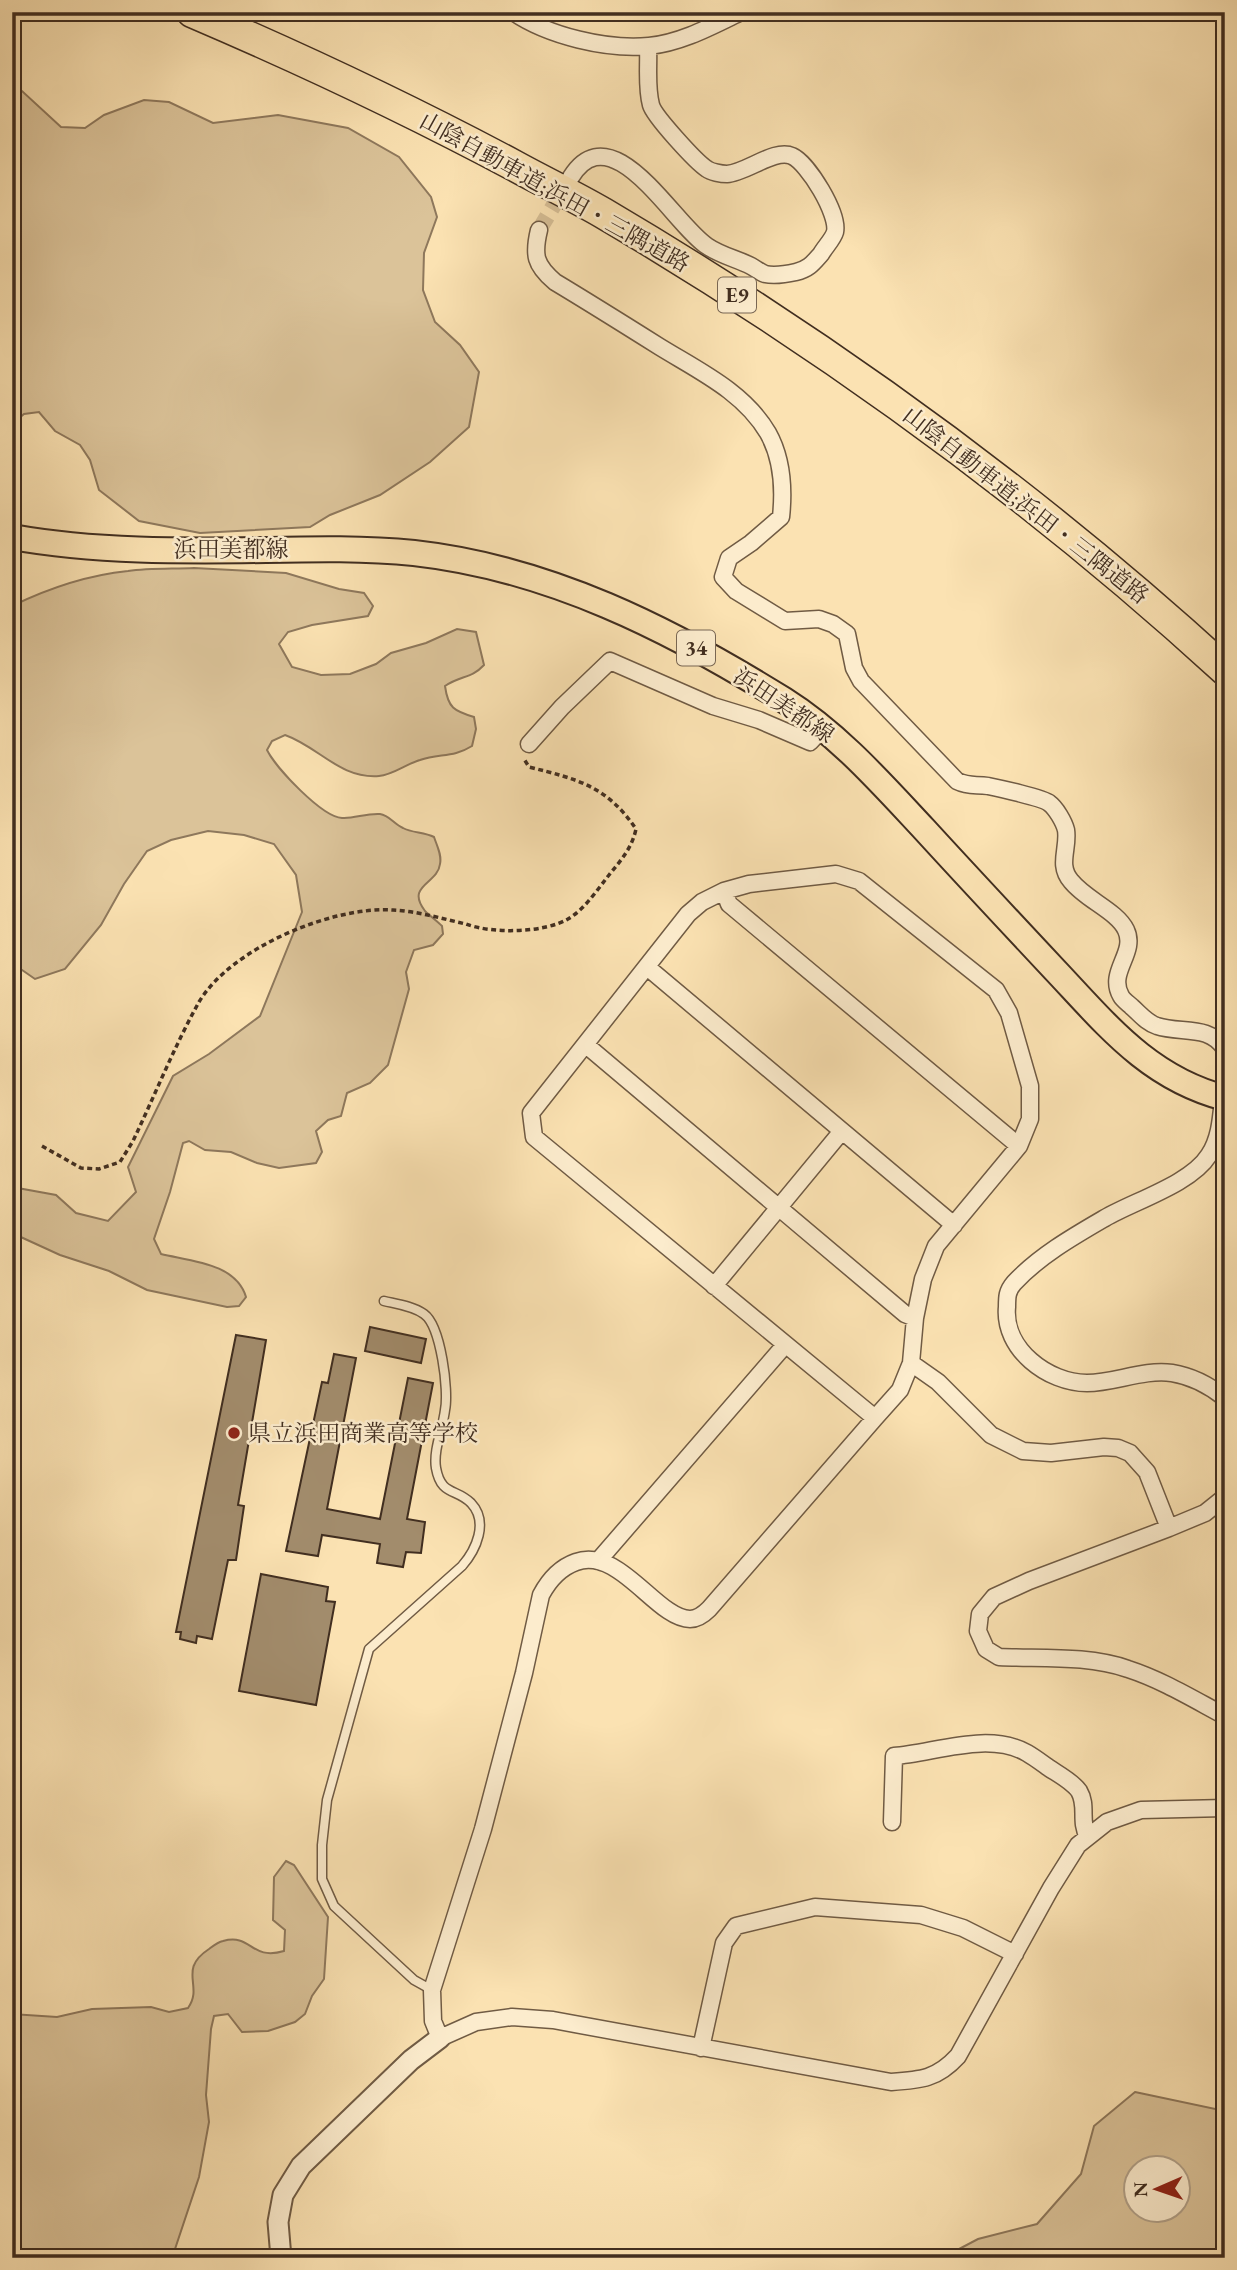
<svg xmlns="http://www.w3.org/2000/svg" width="1237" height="2270" viewBox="0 0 1237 2270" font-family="'EB Garamond','Noto Serif JP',serif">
<rect width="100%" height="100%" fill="#fbe2b2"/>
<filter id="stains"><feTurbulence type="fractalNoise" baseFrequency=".00286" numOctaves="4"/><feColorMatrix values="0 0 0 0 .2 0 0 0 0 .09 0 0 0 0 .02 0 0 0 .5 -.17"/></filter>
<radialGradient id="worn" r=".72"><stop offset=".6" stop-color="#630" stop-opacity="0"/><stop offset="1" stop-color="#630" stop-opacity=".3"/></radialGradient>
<path fill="#dbc399" stroke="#8e785c" stroke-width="2" fill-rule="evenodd" d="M12 87 22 91 61 127 85 128 104 115 144 100 169 102 213 123 278 115 348 128 399 157 431 197 437 217 424 253 423 290 435 322 460 345 479 372 469 427 430 462 380 495 330 515 310 527 200 533 139 521 99 490 90 460 80 445 55 431 39 412 24 414 12 424Z
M194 568 286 573 339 589 364 593 373 606 368 616 312 625 288 632 279 644 292 667 321 675 350 674 376 664 391 653 426 643 457 629 476 632 484 665C471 679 461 675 445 686 448 708 454 711 474 717L476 729 472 746C453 758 439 753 420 760 406 764 393 775 379 776 340 779 319 747 285 735L272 741 267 750C276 768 322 817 342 818 354 819 366 813 380 814 389 815 394 824 403 828 412 833 424 832 434 837 437 846 442 855 440 864 438 884 405 885 425 911 430 916 437 921 442 926L443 934 433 945 414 950 406 972 409 989 388 1065 370 1083 347 1093 341 1116 328 1120 316 1131 322 1152 316 1163 279 1168 257 1163 231 1152 205 1150 189 1141 183 1143 170 1192 154 1239 161 1254C190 1261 236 1263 246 1297L239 1306 227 1307 147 1290 109 1271 60 1255 12 1233V1187L56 1195 76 1213 108 1221 136 1192 128 1167 173 1076 209 1054 260 1016 302 912 296 875 274 844 244 835 208 831 171 840 147 851 124 884 101 925 65 969 35 979 12 963V606C47 589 89 575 128 571 149 568 172 569 194 568Z
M286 1861 294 1865 328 1917 324 1979 312 1996 305 2014 295 2022 268 2031 242 2032 228 2014 214 2016 211 2029 206 2095 209 2122 199 2177 172 2258H12V2014L57 2017 92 2009 151 2007 169 2012 188 2008C204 1986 177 1970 209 1949 213 1946 218 1942 223 1941 252 1933 250 1961 284 1951L285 1930 273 1920 274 1877Z
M1135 2092 1225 2111V2258H942L978 2239 1037 2224 1081 2174 1094 2126ZM1136 2168H1178V2210H1136Z"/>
<path fill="#a28c6c" stroke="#412e20" stroke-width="2" d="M370 1327 426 1339 421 1363 365 1351Z
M236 1335 266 1340 238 1505 244 1506 236 1560H228L212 1639 197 1636 196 1643 180 1639 181 1632H176Z
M334 1354 356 1358 327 1509 380 1519 408 1378 433 1383 407 1519 425 1522 421 1553 406 1552 403 1567 377 1563 380 1544 322 1535 318 1556 286 1551 322 1382 328 1383Z
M261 1574 328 1587 326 1601 335 1602 316 1705 239 1691Z"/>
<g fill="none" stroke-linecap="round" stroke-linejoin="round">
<path stroke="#d6be95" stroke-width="16" stroke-dasharray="16 8" stroke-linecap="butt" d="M539 230 566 185"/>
<defs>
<path id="service" d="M384 1301C397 1304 413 1306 424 1314 441 1326 449 1391 445 1410 443 1428 433 1450 436 1468 441 1496 456 1488 471 1503 489 1522 476 1550 462 1566L369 1649 327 1800 322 1845V1879L334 1906 414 1980 432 1990"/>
<path id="minor" d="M513 12C548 36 607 50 649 46 681 43 712 26 741 12
M571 177C612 111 674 225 707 246 720 255 737 259 751 266 755 268 760 272 765 274 774 276 787 274 796 272 809 269 813 263 821 254 825 247 833 239 835 232 839 214 808 163 792 156 775 148 746 173 727 174 721 174 711 172 707 169 696 162 654 116 651 105 646 87 649 65 648 47
M539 230C533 255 535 265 555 282 590 303 625 325 660 347 699 371 744 392 768 433 782 458 784 489 781 517L751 543 729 558 723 577 736 591 785 621 819 619 833 624 847 634 854 668 861 681 957 781C969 787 976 784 988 786 998 788 1043 798 1049 803 1056 808 1064 822 1066 830 1069 848 1057 865 1071 881 1086 900 1117 911 1126 930 1137 953 1107 972 1121 996 1123 1000 1129 1004 1132 1007 1140 1014 1147 1023 1157 1026 1181 1034 1209 1024 1225 1049
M529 744 562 707 610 661 713 706 759 720 810 742 823 728
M724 891 729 904 1019 1146
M647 967 954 1225
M586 1045 905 1314 915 1318
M1225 1083C1221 1106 1223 1134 1209 1155 1191 1184 1134 1201 1105 1218 1074 1236 1039 1256 1014 1283 1007 1291 1007 1297 1007 1307 1003 1349 1048 1383 1087 1383 1115 1383 1143 1369 1172 1373 1191 1376 1210 1386 1225 1398
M714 1286 842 1131
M911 1363 938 1382 991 1435 1023 1451 1051 1453 1104 1447 1118 1448 1130 1453 1147 1472 1169 1528
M875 1418 534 1137 531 1113 688 914 702 902 724 891 749 884 836 874 859 881 996 990 1009 1013 1030 1086V1119L1019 1146 936 1246 923 1279 915 1318 911 1363 900 1390 875 1418 709 1609C704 1614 698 1619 690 1619 657 1619 619 1546 576 1562 559 1568 549 1580 541 1595L524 1673 483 1829 432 1990 433 2021 440 2038 476 2022 512 2017 553 2020 891 2082C921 2080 937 2079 958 2056L1051 1888 1078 1845 1107 1822 1141 1810 1225 1808
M1225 1497 1205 1513 1169 1528 1029 1581 994 1597 980 1614 978 1631 986 1649 999 1657C1041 1659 1088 1655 1128 1669 1162 1680 1193 1699 1225 1716
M598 1561 785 1345
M892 1822 894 1756C934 1753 989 1731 1027 1753 1034 1757 1042 1763 1049 1768 1058 1774 1073 1782 1079 1791 1088 1806 1079 1821 1088 1837
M701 2048 724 1943 736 1926 815 1907 921 1915 963 1928 1015 1954"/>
<path id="tertiary" d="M281 2258 278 2222 283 2195 301 2166 411 2060 440 2038"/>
<path id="primary" d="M12 537C95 552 182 551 266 550 315 549 365 548 414 553 549 568 670 629 784 700 838 734 881 783 924 829 967 876 1010 922 1054 969 1106 1024 1148 1078 1225 1098"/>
<path id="motorway" d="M192 12C302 59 410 110 515 166 544 182 574 196 603 213 825 344 1035 496 1225 670"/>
</defs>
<use href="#service" stroke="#705b44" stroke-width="11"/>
<use href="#minor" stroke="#705b44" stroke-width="19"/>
<use href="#tertiary" stroke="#705b44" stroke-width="23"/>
<use href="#primary" stroke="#412e20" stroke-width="28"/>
<use href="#motorway" stroke="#412e20" stroke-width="33"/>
<path stroke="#412e20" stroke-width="3.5" stroke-dasharray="5 3.5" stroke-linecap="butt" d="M42 1146 81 1168 99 1169 120 1162 133 1141C154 1097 175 1045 199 1002 231 948 332 906 393 910 417 911 443 919 466 924 492 934 544 933 568 919 585 909 597 890 609 875 621 860 632 848 636 829 607 786 577 779 529 767L524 759"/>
<use href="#service" stroke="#fceccd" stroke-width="8"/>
<use href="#minor" stroke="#fceccd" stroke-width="16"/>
<use href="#tertiary" stroke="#fceccd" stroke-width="19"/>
<use href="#primary" stroke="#fbe2b2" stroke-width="24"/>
<use href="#motorway" stroke="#fbe2b2" stroke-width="30"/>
</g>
<circle fill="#8f2418" stroke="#fceccd" stroke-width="2.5" cx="234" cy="1433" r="7"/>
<g text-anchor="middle" stroke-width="5" stroke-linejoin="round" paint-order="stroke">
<g fill="#fceccd" stroke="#796754" stroke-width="2">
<rect x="718" y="277.5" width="38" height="35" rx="5"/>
<rect x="677" y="630.5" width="38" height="35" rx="5"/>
</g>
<g font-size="21" font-weight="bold" fill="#412e20">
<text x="737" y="302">E9</text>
<text x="696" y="655">34</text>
</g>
<g font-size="23" fill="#412e20" stroke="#fceccd">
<text transform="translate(555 192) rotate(29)" y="8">山陰自動車道;浜田・三隅道路</text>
<text transform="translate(1026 505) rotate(38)" y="8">山陰自動車道;浜田・三隅道路</text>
<text x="231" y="557">浜田美都線</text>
<text transform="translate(784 705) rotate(34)" y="8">浜田美都線</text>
</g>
<g font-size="23" fill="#412e20" stroke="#fceccd" text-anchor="start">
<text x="248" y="1441">県立浜田商業高等学校</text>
</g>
</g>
<rect width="1237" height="2270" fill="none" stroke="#fbe2b2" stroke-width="42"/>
<rect x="14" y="14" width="1209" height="2242" fill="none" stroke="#412e20" stroke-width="3.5"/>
<rect x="21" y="21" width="1195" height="2228" fill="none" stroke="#412e20" stroke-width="2"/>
<g transform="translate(1157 2189) rotate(268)"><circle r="33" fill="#fceccd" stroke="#b1a088" stroke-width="2"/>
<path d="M0-5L12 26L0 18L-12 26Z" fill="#8f2418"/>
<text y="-10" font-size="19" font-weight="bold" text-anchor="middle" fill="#412e20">N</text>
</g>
<rect width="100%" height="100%" filter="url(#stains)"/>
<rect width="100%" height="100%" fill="url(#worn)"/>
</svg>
